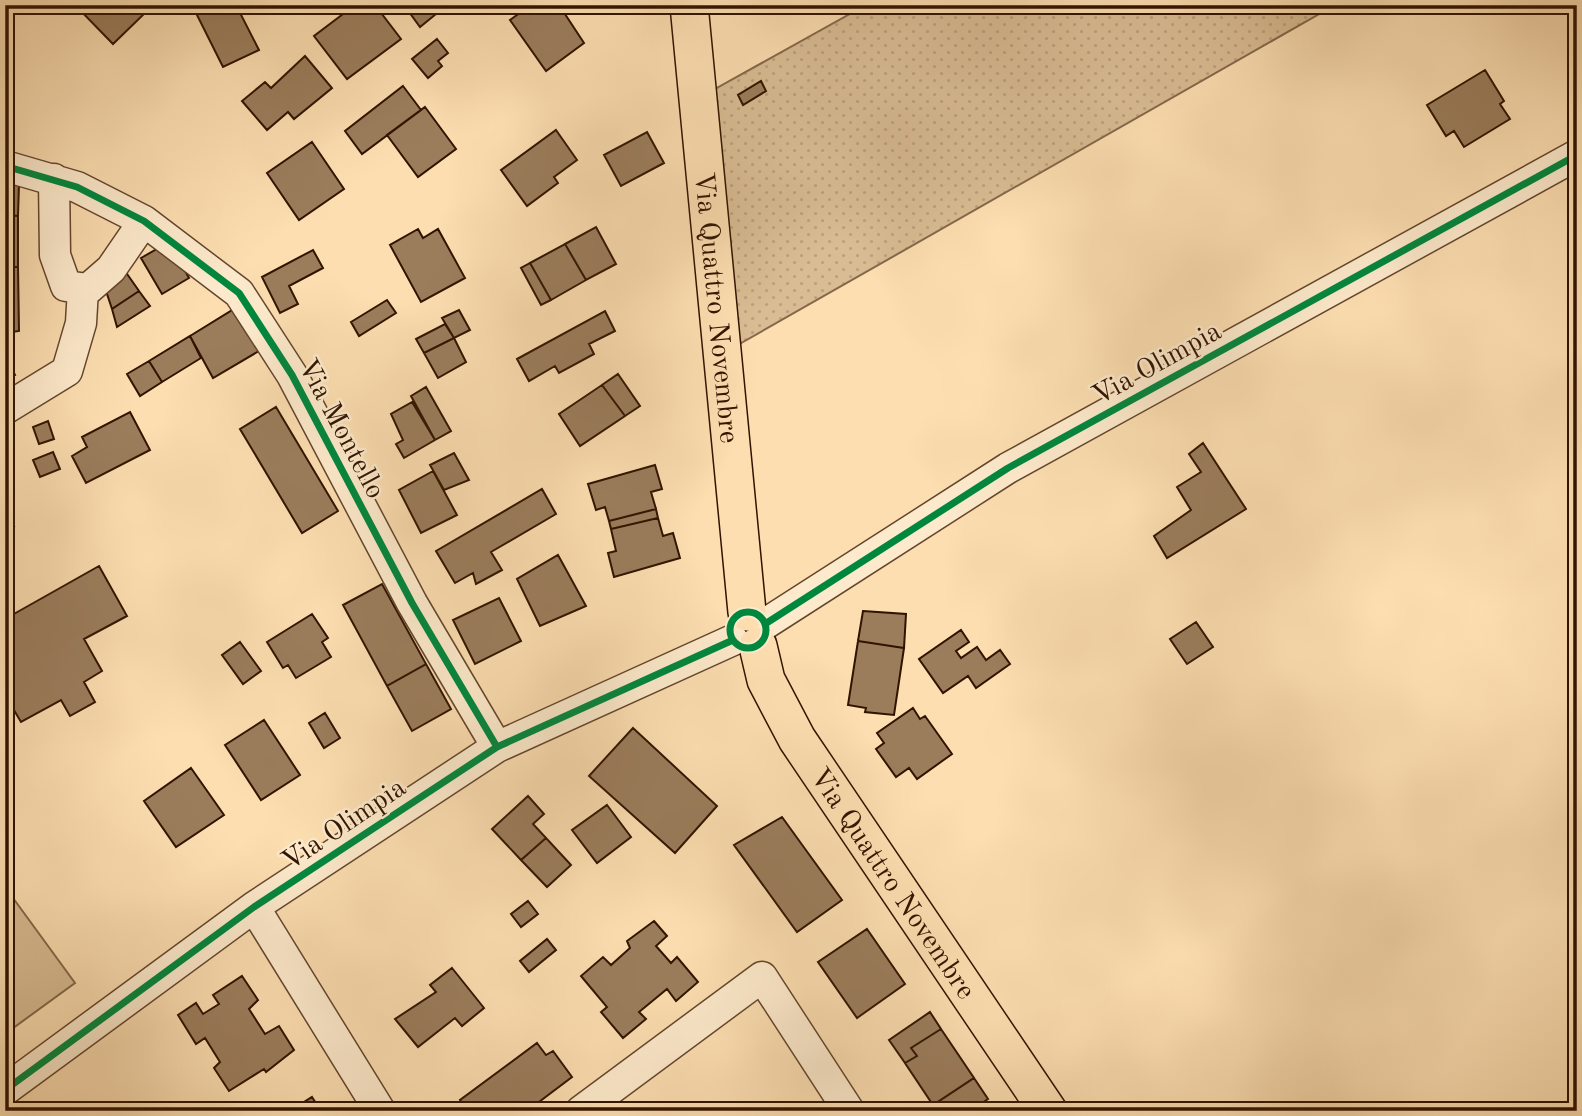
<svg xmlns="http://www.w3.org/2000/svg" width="1582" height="1116" viewBox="0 0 1582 1116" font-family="'Old Standard TT',serif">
<defs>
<pattern id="grass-dots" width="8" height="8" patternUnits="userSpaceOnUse" patternTransform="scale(1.75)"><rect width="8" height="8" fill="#d9bc93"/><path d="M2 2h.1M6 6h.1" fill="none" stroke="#bba17d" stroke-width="1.8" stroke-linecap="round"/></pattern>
</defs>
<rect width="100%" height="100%" fill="#fcdeb1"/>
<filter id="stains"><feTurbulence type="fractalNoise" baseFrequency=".00286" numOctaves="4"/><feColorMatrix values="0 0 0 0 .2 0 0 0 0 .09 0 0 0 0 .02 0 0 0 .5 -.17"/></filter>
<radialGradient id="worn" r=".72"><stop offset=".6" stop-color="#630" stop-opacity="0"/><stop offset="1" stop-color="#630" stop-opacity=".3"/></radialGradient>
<path fill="url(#grass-dots)" stroke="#85684a" stroke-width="2" d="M866 5H1335L736 346 706 94Z"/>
<path fill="#d9bc93" stroke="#85684a" stroke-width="2" d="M5 887 75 983 5 1034Z"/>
<path fill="#9b7d5c" stroke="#311400" stroke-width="2" d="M5 5H12L16 10 5 20Z
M75 5H141L147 11 113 44Z
M192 5H236L259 50 223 67Z
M355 5H375L401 39 347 79 314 36Z
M404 5H447L420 27Z
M531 5H559L584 43 546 71 510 20Z
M437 39 448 53 438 61 442 66 428 78 412 59Z
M305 56 332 88 294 119 288 112 267 130 242 101 265 82 271 88Z
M1485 70 1504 101 1500 104 1510 119 1464 147 1454 131 1446 136 1427 105Z
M761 81 766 91 743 105 738 95Z
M403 86 421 110 362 154 345 131Z
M425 107 456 149 418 177 387 135Z
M556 130 577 160 554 177 558 183 527 206 501 170Z
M647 132 664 163 621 186 604 155Z
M312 142 344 189 299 220 267 173Z
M5 184H19L18 216 5 215Z
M5 215 18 216V267H5Z
M596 227 616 264 586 280 565 244Z
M418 229 423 238 438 229 465 278 421 302 390 245Z
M169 242 189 278 162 294 141 258Z
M565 244 586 280 551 300 530 263Z
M313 250 323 268 289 286 298 304 280 313 262 277Z
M530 263 551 300 541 305 521 268Z
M5 267H18L19 331 5 333Z
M125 271 139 291 112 309 104 285Z
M139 291 150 306 117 327 112 309Z
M387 300 396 313 359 336 351 322Z
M234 309 259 351 213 378 190 336Z
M459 310 470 330 454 338 442 318Z
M605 311 615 331 589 344 594 354 559 373 555 366 529 381 517 359Z
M445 324 454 338 424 353 416 339Z
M190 336 201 358 162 382 149 361Z
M454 338 466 362 438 378 424 353Z
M5 355 15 375 5 379Z
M149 361 162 382 140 396 127 374Z
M618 374 640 406 625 416 602 385Z
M602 385 625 416 580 446 559 414Z
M426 387 451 431 435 440 411 396Z
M412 402 435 440 404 458 396 444 403 440 391 414Z
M276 407 338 511 302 533 240 429Z
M130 412 150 450 86 483 72 456 87 447 82 437Z
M48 421 54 439 39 444 33 427Z
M1203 443 1246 509 1167 558 1154 536 1191 510 1177 487 1201 472 1189 454Z
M53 452 60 469 40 477 33 460Z
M454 453 469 480 444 490 430 465Z
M655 465 662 489 651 492 656 509 609 521 605 507 596 510 588 484Z
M433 471 457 515 421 533 399 490Z
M542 489 556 514 491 552 502 570 476 584 473 573 455 583 436 551Z
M5 509 14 526 5 529Z
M656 509 658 518 611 529 609 521Z
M658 518 663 536 673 533 680 558 614 577 608 553 616 551 611 529Z
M558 555 586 606 540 626 517 579Z
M99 566 127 616 84 639 102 671 84 682 95 702 70 716 61 700 21 722 5 695V619Z
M382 584 426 664 387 686 343 605Z
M499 598 521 641 475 664 453 620Z
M863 611 906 614 904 648 858 641Z
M312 614 328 638 322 642 331 657 296 678 288 665 283 668 267 642Z
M1196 622 1213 647 1187 664 1170 639Z
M961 630 969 642 956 651 961 658 977 647 986 660 1000 650 1010 664 976 688 968 676 943 693 919 659Z
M858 641 904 648 894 715 865 712 866 708 848 705Z
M240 642 261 671 243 684 222 655Z
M426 664 451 709 412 731 387 686Z
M913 708 920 719 925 716 952 754 917 779 909 768 896 777 876 749 884 743 877 733Z
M325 713 340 738 324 748 309 723Z
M264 720 300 775 261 800 225 745Z
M633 728 717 806 675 853 589 776Z
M191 768 224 815 176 847 144 801Z
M528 796 544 814 533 824 546 838 521 860 492 829Z
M607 805 631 837 597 863 572 830Z
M782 817 842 900 797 932 734 845Z
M546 838 571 865 547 887 521 860Z
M528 901 538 914 521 927 511 914Z
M654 921 667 936 656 946 671 963 677 957 698 982 676 1001 667 989 639 1012 646 1019 623 1038 601 1012 607 1007 581 976 603 957 611 965 630 948 627 941Z
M867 929 905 984 857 1018 818 962Z
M547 939 556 950 529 972 520 961Z
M452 968 484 1008 462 1026 455 1018 418 1047 395 1019 436 992 430 985Z
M242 976 258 1000 249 1009 265 1034 279 1026 294 1050 266 1072 264 1069 229 1091 214 1068 220 1062 205 1038 196 1044 178 1015 196 1003 203 1014 219 1004 213 995Z
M930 1012 941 1029 911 1048 917 1056 905 1063 889 1040Z
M941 1029 974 1078 933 1105 905 1063 917 1056 911 1048Z
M537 1043 546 1055 553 1051 572 1077 527 1111H468L460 1100Z
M974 1078 988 1099 970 1111H937L933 1105Z
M312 1097 321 1111H290Z"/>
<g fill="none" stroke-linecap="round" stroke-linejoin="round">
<defs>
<path id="minor" d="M5 166 77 187 144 221 239 293 292 375 412 603 497 747
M54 179 55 255 66 286 88 289 111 269 144 221
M5 409 67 371 81 323 83 289
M765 624 1008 468 1577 155
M254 907 380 1111
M5 1090 254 907 497 747 733 640
M581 1111 762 977 849 1111"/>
<g id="major">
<path id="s1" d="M689 5 747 612"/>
<path id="s2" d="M758 646 766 680 797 739 1048 1111"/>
</g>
</defs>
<use href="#minor" stroke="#64462c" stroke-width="33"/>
<use href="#major" stroke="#311400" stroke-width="40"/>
<use href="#minor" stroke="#fdeacc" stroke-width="30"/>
<use href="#major" stroke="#fcdeb1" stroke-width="37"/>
<defs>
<path id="cycleway" d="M5 166 77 187 144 221 239 293 292 375 412 603 497 747
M730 630a18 18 0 1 1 36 0a18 18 0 1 1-36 0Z
M765 624 1008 468 1577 155
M5 1090 254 907 497 747 733 640"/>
</defs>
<use href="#cycleway" stroke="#fdeacc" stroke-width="11"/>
<use href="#cycleway" stroke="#00873e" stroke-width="7"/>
</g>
<g text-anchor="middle" stroke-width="5" stroke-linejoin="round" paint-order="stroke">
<g font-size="28" fill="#311400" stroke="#fdeacc">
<text dy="10" stroke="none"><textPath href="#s1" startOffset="304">Via Quattro Novembre</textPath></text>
<text transform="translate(1156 362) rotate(-29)" y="10">Via Olimpia</text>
<text transform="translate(343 428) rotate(62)" y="10">Via Montello</text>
<text transform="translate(343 823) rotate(-34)" y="10">Via Olimpia</text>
<text dy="10" stroke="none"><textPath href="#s2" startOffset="275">Via Quattro Novembre</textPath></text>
</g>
</g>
<rect width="1582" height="1116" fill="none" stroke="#fcdeb1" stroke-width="28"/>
<rect x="7" y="7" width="1568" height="1102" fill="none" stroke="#311400" stroke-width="3.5"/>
<rect x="14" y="14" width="1554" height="1088" fill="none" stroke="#311400" stroke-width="2"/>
<rect width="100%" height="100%" filter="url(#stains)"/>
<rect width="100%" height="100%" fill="url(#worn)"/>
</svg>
